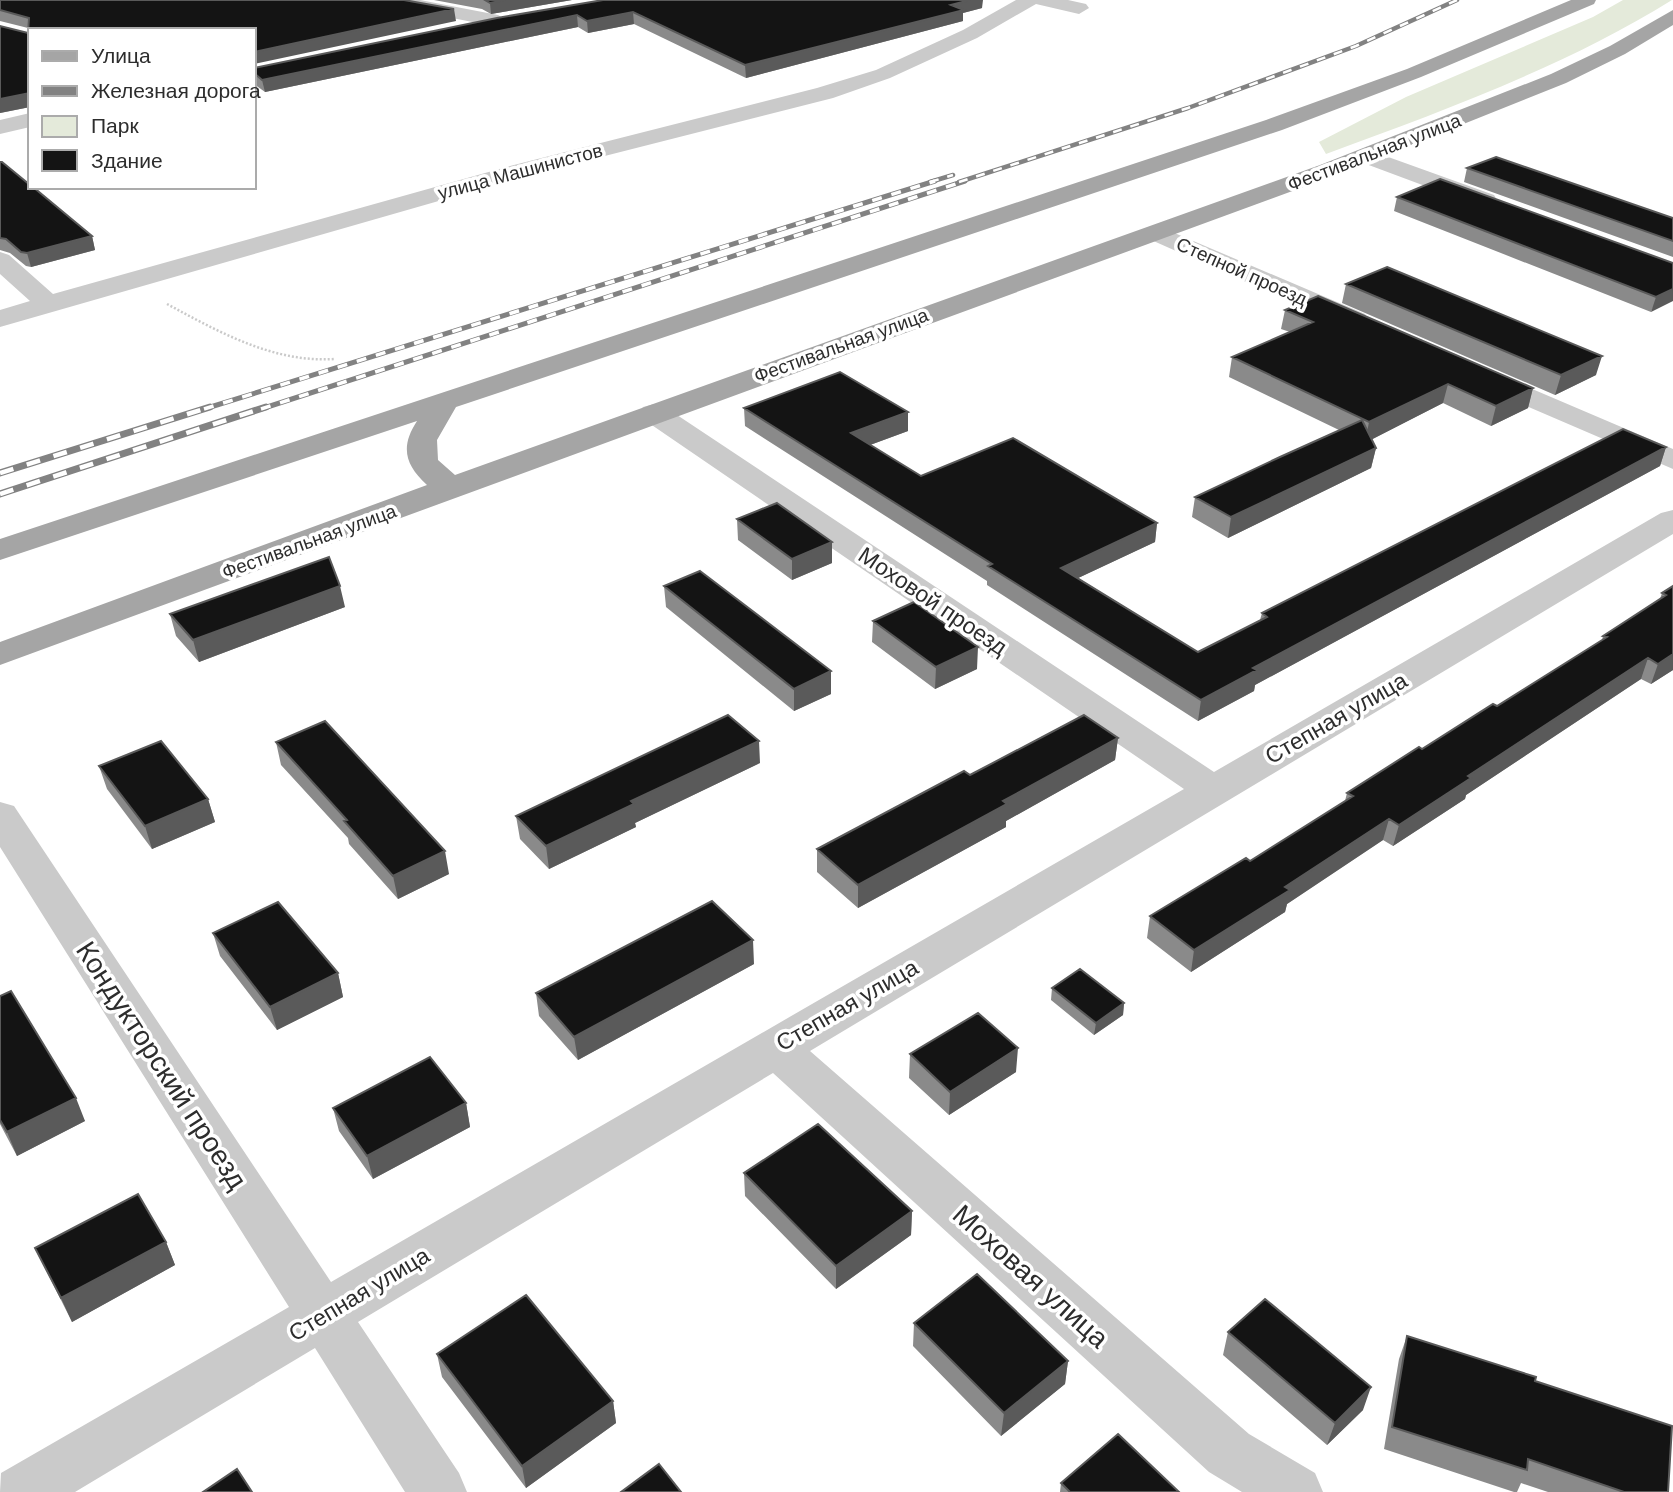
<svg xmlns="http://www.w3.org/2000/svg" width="1673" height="1492" viewBox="0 0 1673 1492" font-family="'DM Sans',sans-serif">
<rect width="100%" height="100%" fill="#fff"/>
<path fill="#e4eada" d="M1623 0H1672C1566 66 1443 111 1326 154L1319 142 1406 97 1593 17Z"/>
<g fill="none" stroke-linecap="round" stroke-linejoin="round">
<path stroke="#cacaca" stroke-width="2.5" stroke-dasharray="2 2" stroke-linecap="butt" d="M167 304C219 332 274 363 334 359"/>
<path fill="#cacaca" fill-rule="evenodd" d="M382 0H420L498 15 508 21 498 27 391 6Z
M1016 0H1068L1086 4 1089 8 1079 14 1036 4 977 38 890 78 833 98 526 176 0 327V310L30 301 0 274V252L9 255 53 294 510 166 817 88 876 70 963 30Z
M30 113V127L0 134V120Z
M1366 149 1494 195 1497 200 1494 205 1485 207 1476 205 1358 161 1354 156 1358 151Z
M1158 226 1365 314 1369 320 1365 326 1355 328 1345 326 1149 239 1145 234 1149 229Z
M1483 368 1673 449V469L1473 383 1469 377 1473 371Z
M654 404 665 407 1214 772 1661 513 1673 510V534L810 1051 1249 1434 1315 1473 1323 1492H1242L1209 1472 773 1073 358 1322 459 1473 467 1492H405L315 1348 75 1492H0L1 1473 289 1307 0 847V802L14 806 331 1282 1184 789 643 419 639 413 643 407Z"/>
<path fill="#a5a5a5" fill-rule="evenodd" d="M1571 0H1596L1594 4 1421 77 1282 130 456 407 437 440 438 460 455 475 1320 165 1551 74 1610 46 1673 10V25L1625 54 1566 83 1336 175 0 665V642L427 485C405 465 400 447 417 421L0 560V539L1266 120 1407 69Z"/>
<defs>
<path id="rail-far2" d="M930 182 953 175
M959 182 1188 108 1356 46 1457 0"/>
<path id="rail-far1" d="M204 409 935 181
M261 409 965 181"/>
<path id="rail" d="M0 473 210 407
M0 494 266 407"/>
</defs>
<use href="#rail-far2" stroke="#828282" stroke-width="4.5"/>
<use href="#rail-far1" stroke="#828282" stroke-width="5"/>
<use href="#rail" stroke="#828282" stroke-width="7"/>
<use href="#rail-far2" stroke="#fff" stroke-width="2.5" stroke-dasharray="9" stroke-linecap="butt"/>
<use href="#rail-far1" stroke="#fff" stroke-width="3.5" stroke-dasharray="10" stroke-linecap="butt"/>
<use href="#rail" stroke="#fff" stroke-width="4.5" stroke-dasharray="14" stroke-linecap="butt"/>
</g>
<path fill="#8a8a8a" d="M0 0 456 21 254 30H30V107L0 113V26L28 33V28L0 21Z
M434 0H572L491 14 482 9Z
M603 0 982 8 963 13V21L746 78 634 24 588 33 578 27 265 92 254 84V68Z
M0 162 92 236 95 250 31 267 26 266 10 253 0 250Z
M1467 168 1673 218V257L1464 182Z
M1397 197 1673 263 1651 312 1394 211Z
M1346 284 1596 375 1555 395 1342 303Z
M1285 310 1533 388 1528 408 1491 426 1443 403 1372 439 1376 448 1371 468 1228 538 1192 517 1195 497 1339 430 1229 377 1232 357 1290 332 1281 329Z
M744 408 908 412V431L870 445 921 476 1157 523 1155 542 1078 578 1198 652 1260 620 1262 613 1666 447 1660 466 1255 685 1254 691 1198 721 987 585V581L745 426Z
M737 519 832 542V563L792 580 738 540Z
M664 586 831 671V694L794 711 666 607Z
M1673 586V670L1651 684 1641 679 1466 795 1465 799 1393 846 1383 840 1287 904 1285 912 1191 972 1147 938 1150 916 1250 861 1345 801 1347 793 1497 706 1602 640 1603 636 1660 599 1662 593Z
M345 607 199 662 176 636 170 614Z
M873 621 977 669 935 689 872 642Z
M1118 738 1115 760 1006 821V827L858 908 817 872V849L970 775Z
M276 742 449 874 398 899 349 844 348 838 281 765Z
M760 763 635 823 636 827 549 869 520 839 516 816Z
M99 766 208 799 215 822 152 849 107 789Z
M213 933 338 973 343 997 277 1030 220 956Z
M754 964 578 1060 539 1016 536 993Z
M1052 988 1124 1003 1123 1015 1094 1035 1051 1000Z
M0 996 85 1121 17 1156 0 1124Z
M910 1054 1016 1072 949 1115 909 1078Z
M466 1103 470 1127 373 1179 339 1131 333 1108Z
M744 1173 912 1211 911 1235 836 1289 745 1196Z
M166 1242 175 1265 72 1322 35 1248Z
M914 1323 1068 1361 1065 1384 1001 1436 913 1346Z
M1228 1332 1363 1410 1327 1445 1223 1355Z
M1407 1336 1535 1381 1668 1492H1548L1521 1483 1517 1492H1514L1384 1449 1399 1359Z
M437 1354 613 1401 616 1423 526 1488 442 1377Z
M1061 1483 1179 1492H1060Z"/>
<path fill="#5a5a5a" d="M505 0H572L491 14 490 3Z
M970 0H983L982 8 963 13V21L746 78 745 65Z
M454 9 456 21 254 64V52Z
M633 12 634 24 588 33 587 21Z
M577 15 578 27 265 92 262 80Z
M30 93V107L0 113V99Z
M92 236 95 250 31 267 27 253Z
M1673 289V301L1651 312 1656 297Z
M1602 356 1596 375 1555 395 1561 375Z
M1448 384 1443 403 1365 443 1369 422Z
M1533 388 1528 408 1491 426 1496 406Z
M908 412V431L851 452V433Z
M1666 447 1660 466 1255 685 1254 691 1198 721 1201 700 1253 668Z
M1376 448 1371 468 1228 538 1231 517Z
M1157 523 1155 542 1059 587 1061 568Z
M832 542V563L792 580V559Z
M340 586 345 607 199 662 193 640Z
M978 647 977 669 935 689 936 667Z
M1673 654V670L1651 684 1658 664Z
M1648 658 1641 679 1466 795 1465 799 1393 846 1399 825 1468 776Z
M831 671V694L794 711V689Z
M1118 738 1115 760 1006 821V827L858 908V885L1003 801Z
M759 741 760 763 635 823 636 827 549 869 546 846 631 801Z
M208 799 215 822 152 849 145 826Z
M1389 819 1383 840 1287 904 1285 912 1191 972 1194 950 1285 887Z
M445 851 449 874 398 899 393 876Z
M753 940 754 964 578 1060 574 1037Z
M338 973 343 997 277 1030 270 1007Z
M1124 1003 1123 1015 1094 1035 1096 1023Z
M1018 1048 1016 1072 949 1115 950 1092Z
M76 1098 85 1121 17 1156 7 1132Z
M466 1103 470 1127 373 1179 367 1156Z
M912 1211 911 1235 836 1289V1266Z
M166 1242 175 1265 72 1322 61 1298Z
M1068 1361 1065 1384 1001 1436 1004 1413Z
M1371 1387 1363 1410 1327 1445 1335 1423Z
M613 1401 616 1423 526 1488 522 1466Z"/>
<path fill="#141414" stroke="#5a5a5a" stroke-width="2" d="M0 0H404L454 9 254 52V30H30V93L0 99V26L28 33 29 18 0 10Z
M485 0H505L490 3Z
M603 0H970L951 5 964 10 745 65 633 12 587 21 577 15 262 80 254 73V68L497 18Z
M1496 157 1673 218V241L1467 168Z
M0 162H2L30 185V187H33L92 236 27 253 21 252 6 239 0 238Z
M1440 179 1673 263V289L1656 297 1397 197Z
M1387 267 1602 356 1561 375 1346 284Z
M1318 296 1533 388 1496 406 1448 384 1369 422 1232 357 1313 322 1285 310Z
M840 372 908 412 851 433 921 476 1013 438 1157 523 1061 568 1198 652 1267 617 1262 613 1623 429 1666 447 1253 668 1257 670 1201 700 988 566 992 564 744 408Z
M1362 420 1376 448 1231 517 1195 497 1280 457Z
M777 503 832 542 792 559 737 519Z
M329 557 340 586 193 640 170 614Z
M700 571 831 671 794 689 664 586Z
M1673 586V654L1658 664 1648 658 1468 776 1471 778 1399 825 1389 819 1285 887 1290 890 1194 950 1150 916 1246 858 1250 861 1353 796 1347 793 1419 747 1422 749 1493 704 1497 706 1607 637 1603 636 1666 595 1662 593Z
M914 602 978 647 936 667 873 621Z
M728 715 759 741 631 801 634 804 546 846 516 816Z
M1084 715 1118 738 1003 801 1007 804 858 885 817 849 964 771 970 775Z
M325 721 445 851 393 876 344 821 347 820 276 742Z
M161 741 208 799 145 826 99 766Z
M712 901 753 940 574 1037 536 993Z
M278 902 338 973 270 1007 213 933Z
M1080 969 1124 1003 1096 1023 1052 988Z
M11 991 76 1098 7 1132 0 1120V996Z
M978 1013 1018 1048 950 1092 910 1054Z
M430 1057 466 1103 367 1156 333 1108Z
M818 1124 912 1211 836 1266 744 1173Z
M138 1194 166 1242 61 1298 35 1248Z
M977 1274 1068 1361 1004 1413 914 1323Z
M526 1295 613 1401 522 1466 437 1354Z
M1265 1299 1371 1387 1335 1423 1228 1332Z
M1407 1336 1536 1377 1535 1381 1672 1426 1668 1492H1624L1528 1459 1527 1470 1392 1427Z
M1118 1434 1179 1492H1070L1061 1483Z
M659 1464 681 1492H621Z
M237 1469 252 1492H203Z"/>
<g text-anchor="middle" stroke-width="7" stroke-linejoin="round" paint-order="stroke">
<g font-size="19" fill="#2d2d2d" stroke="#fff">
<text transform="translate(1374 152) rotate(-21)" y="7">Фестивальная улица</text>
<text transform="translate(520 171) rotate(-15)" y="7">улица Машинистов</text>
<text transform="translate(1242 271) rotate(24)" y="7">Степной проезд</text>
<text transform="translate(841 345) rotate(-20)" y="7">Фестивальная улица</text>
<text transform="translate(309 541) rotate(-20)" y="7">Фестивальная улица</text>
</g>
<g font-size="23" fill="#2d2d2d" stroke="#fff">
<text transform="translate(933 601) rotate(34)" y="8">Моховой проезд</text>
<text transform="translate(1336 718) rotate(-30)" y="8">Степная улица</text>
<text transform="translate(847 1005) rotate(-30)" y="8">Степная улица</text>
<text transform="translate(359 1294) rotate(-31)" y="8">Степная улица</text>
</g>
<g font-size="28" fill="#2d2d2d" stroke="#fff">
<text transform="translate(162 1065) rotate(57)" y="10">Кондукторский проезд</text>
<text transform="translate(1031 1276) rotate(42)" y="10">Моховая улица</text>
</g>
</g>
<rect x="28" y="28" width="228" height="161" fill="#ffffff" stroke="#ababab" stroke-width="2"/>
<rect x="42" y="51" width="35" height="10" fill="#a5a5a5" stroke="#ababab" stroke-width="2"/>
<text x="91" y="63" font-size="21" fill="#2d2d2d">Улица</text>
<rect x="42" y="86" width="35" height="10" fill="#828282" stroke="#ababab" stroke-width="2"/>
<text x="91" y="98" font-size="21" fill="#2d2d2d">Железная дорога</text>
<rect x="42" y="116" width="35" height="21" fill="#e4eada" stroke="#ababab" stroke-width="2"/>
<text x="91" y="133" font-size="21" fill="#2d2d2d">Парк</text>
<rect x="42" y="150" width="35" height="21" fill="#141414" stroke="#ababab" stroke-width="2"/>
<text x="91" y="168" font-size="21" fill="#2d2d2d">Здание</text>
</svg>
